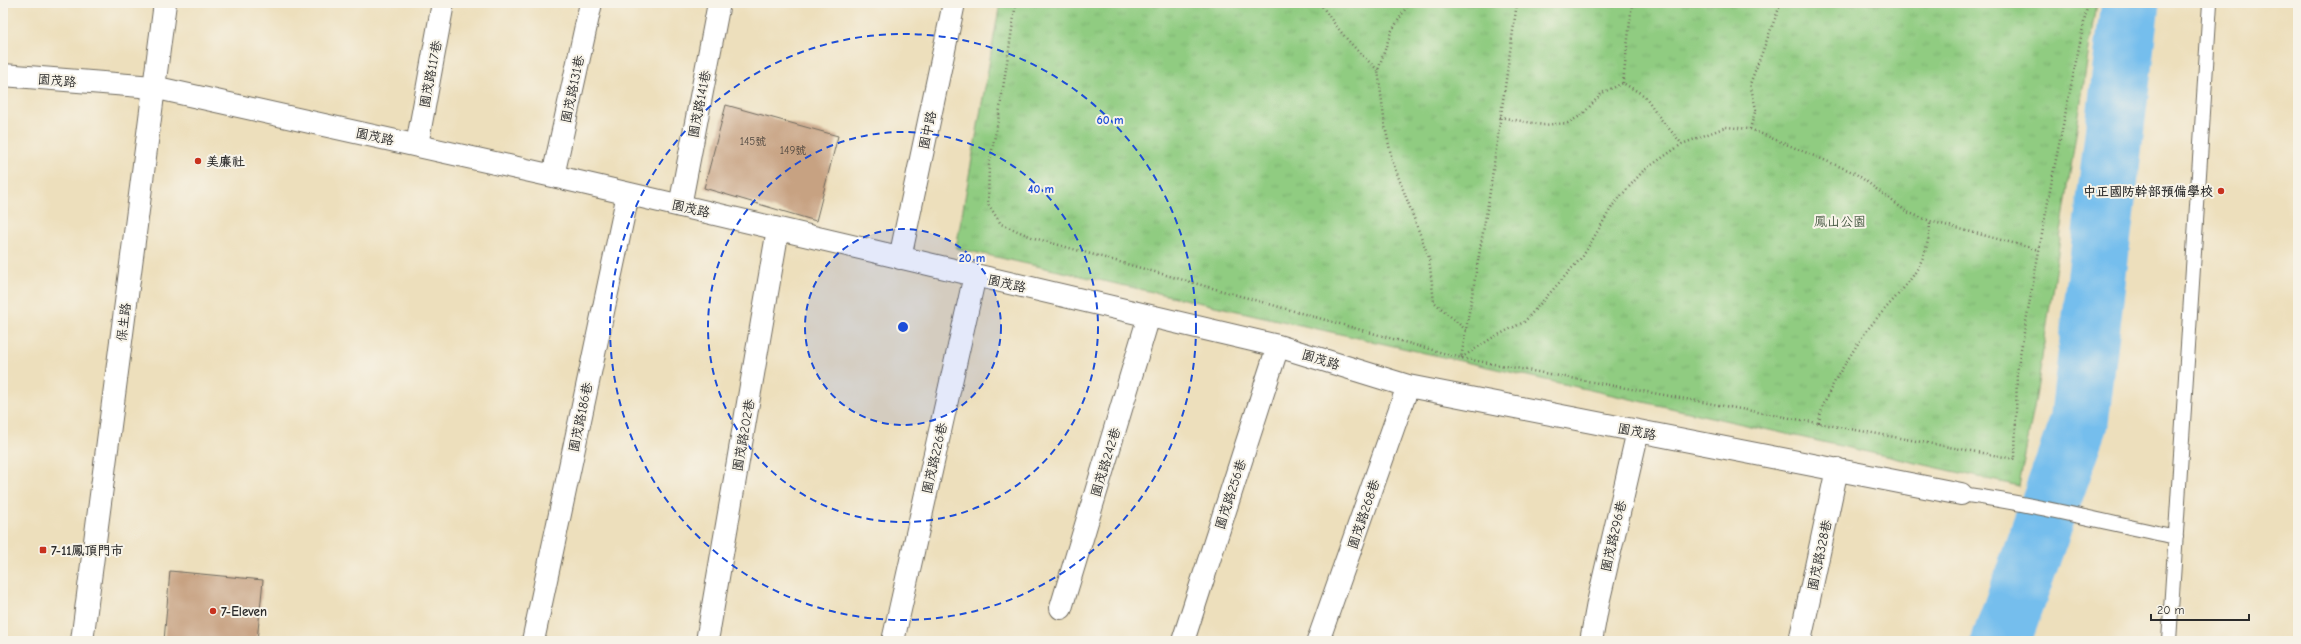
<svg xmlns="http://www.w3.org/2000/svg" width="2301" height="644" viewBox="0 0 2301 644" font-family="'Comic Neue','LXGW WenKai TC',sans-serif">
<defs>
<pattern id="park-tufts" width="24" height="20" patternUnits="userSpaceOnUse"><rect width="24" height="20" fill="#90cc81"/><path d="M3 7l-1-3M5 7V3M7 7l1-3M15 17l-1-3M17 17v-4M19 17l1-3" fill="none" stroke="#7caf70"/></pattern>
</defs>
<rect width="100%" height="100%" fill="#f7f3e8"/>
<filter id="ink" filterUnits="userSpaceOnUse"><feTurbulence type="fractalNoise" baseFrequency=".025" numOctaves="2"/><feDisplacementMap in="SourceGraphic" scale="8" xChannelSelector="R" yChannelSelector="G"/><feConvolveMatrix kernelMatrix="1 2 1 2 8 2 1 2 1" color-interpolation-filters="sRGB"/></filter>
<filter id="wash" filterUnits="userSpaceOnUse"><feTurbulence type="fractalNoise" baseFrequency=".012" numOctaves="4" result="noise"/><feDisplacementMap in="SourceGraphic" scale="16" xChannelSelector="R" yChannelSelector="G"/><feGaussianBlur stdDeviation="0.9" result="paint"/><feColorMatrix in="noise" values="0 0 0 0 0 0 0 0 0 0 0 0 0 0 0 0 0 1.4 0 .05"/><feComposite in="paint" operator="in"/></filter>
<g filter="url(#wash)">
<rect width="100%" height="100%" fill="#eddfbc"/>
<path fill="url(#park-tufts)" stroke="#5e7c56" d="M1000 3H2096L2036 397 2019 486 956 248Z"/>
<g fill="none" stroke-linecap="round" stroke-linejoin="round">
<path stroke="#75beed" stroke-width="59" d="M2001 641 2079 423 2130 3"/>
</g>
<g id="blocks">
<path fill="#c7a282" d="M726 105 838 136 816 221 704 188Z
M170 571 263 580 257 641H164Z"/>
</g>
</g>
<g filter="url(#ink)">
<use href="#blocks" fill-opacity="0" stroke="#6f6a5e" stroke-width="1"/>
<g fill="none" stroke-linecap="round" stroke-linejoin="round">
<defs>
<path id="service" d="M1961 494C2034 504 2104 522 2176 537
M2169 641 2210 3"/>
<path id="minor" d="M3 75 153 87 553 176 1278 346 1408 386 1961 494
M417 145 443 3
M553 176 591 3
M680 206 719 3
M900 258 954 3
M1061 608 1149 316
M82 641 165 3
M533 641 628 194
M707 641 778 229
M893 641 975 275
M1183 641 1278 346
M1318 641 1408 386
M1591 641 1598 603 1638 431
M1800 641 1837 469"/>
</defs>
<use href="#service" stroke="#6f6a5e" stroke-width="16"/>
<use href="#minor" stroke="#6f6a5e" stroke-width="24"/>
<path stroke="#6f6a5e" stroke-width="2.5" stroke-dasharray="1 3" stroke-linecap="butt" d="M1016 3 998 121 989 165 988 204 1001 224 1034 238 1461 358 2015 459 2017 371 2053 174 2088 3
M1320 3C1337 29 1355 50 1378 70
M1409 3 1391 32 1378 70 1385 126 1392 160 1429 258 1434 302 1467 331
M1517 3 1489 198 1461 358 1492 338 1524 322 1583 256 1613 205 1643 171 1682 144 1726 127 1750 129 1855 173 1907 212 1930 221 2039 250
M1623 83 1632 3
M1500 117 1543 125 1568 123 1582 115 1602 93 1623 83 1645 96 1660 118 1682 144
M1750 129 1756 109 1750 84 1781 3
M1819 423C1821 405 1830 391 1838 375 1848 360 1857 344 1868 329 1897 292 1929 273 1930 221"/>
<use href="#service" stroke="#fff" stroke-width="14"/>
<use href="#minor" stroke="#fff" stroke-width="22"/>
</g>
</g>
<circle cx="903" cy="327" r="98" fill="#1d4ed8" fill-opacity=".12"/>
<g fill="none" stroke="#1d4ed8" stroke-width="2" stroke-dasharray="7 5">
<circle cx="903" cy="327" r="98"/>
<circle cx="903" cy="327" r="195"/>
<circle cx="903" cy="327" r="293"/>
</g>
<g fill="#c8321e" stroke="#f7f3e8" stroke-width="1.5">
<circle cx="198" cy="161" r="4"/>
<circle cx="2221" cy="191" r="4"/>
<rect x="39" y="546" width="8" height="8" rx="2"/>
<circle cx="213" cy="611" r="4"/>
</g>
<g text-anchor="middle" stroke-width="4" stroke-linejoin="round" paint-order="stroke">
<g font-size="11" fill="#524941">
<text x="753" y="145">145號</text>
<text x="793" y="154">149號</text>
</g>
<g font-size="13" fill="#2b2b2b" stroke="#f7f3e8">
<text transform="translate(430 74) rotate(-79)" y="5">園茂路117巷</text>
<text transform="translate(57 80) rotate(5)" y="5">園茂路</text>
<text transform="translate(572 89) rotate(-78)" y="5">園茂路131巷</text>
<text transform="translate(699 104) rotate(-79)" y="5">園茂路141巷</text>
<text transform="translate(927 130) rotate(-78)" y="5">園中路</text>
<text transform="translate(375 136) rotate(12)" y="5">園茂路</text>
<text transform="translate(691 208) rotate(13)" y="5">園茂路</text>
<text transform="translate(1007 283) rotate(13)" y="5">園茂路</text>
<text transform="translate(123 322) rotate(-83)" y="5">保生路</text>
<text transform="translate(1321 359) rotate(17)" y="5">園茂路</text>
<text transform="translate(580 417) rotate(-78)" y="5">園茂路186巷</text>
<text transform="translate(1637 431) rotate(11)" y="5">園茂路</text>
<text transform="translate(743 435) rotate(-80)" y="5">園茂路202巷</text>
<text transform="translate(934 458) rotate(-77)" y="5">園茂路226巷</text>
<text transform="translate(1105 462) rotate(-73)" y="5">園茂路242巷</text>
<text transform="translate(1230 494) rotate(-72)" y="5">園茂路256巷</text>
<text transform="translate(1363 514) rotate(-71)" y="5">園茂路268巷</text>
<text transform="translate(1613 536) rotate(-77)" y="5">園茂路296巷</text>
<text transform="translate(1819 555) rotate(-78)" y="5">園茂路328巷</text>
</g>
<g font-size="13" font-weight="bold" fill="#2b2b2b" stroke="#f7f3e8" text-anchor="start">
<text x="206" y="166">美廉社</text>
<text x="2213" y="196" text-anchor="end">中正國防幹部預備學校</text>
<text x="51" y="555">7-11鳳頂門市</text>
<text x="221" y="616">7-Eleven</text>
</g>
<g font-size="13" fill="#495b45" stroke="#f7f3e8">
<text x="1840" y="226">鳳山公園</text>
</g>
</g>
<circle cx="903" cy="327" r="6" fill="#1d4ed8" stroke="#f7f3e8" stroke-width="2"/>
<g font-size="12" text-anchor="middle" font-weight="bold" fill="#1d4ed8" stroke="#f7f3e8" stroke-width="4" stroke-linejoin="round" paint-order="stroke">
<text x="1110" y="124">60 m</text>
<text x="1041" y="193">40 m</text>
<text x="972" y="262">20 m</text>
</g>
<rect width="2301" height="644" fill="none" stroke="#f7f3e8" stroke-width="16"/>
<path d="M2151 614v6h98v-6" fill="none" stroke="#2b2b2b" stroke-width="2"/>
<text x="2157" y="614" font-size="12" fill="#2b2b2b" stroke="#f7f3e8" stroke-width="3" paint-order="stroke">20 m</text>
</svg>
